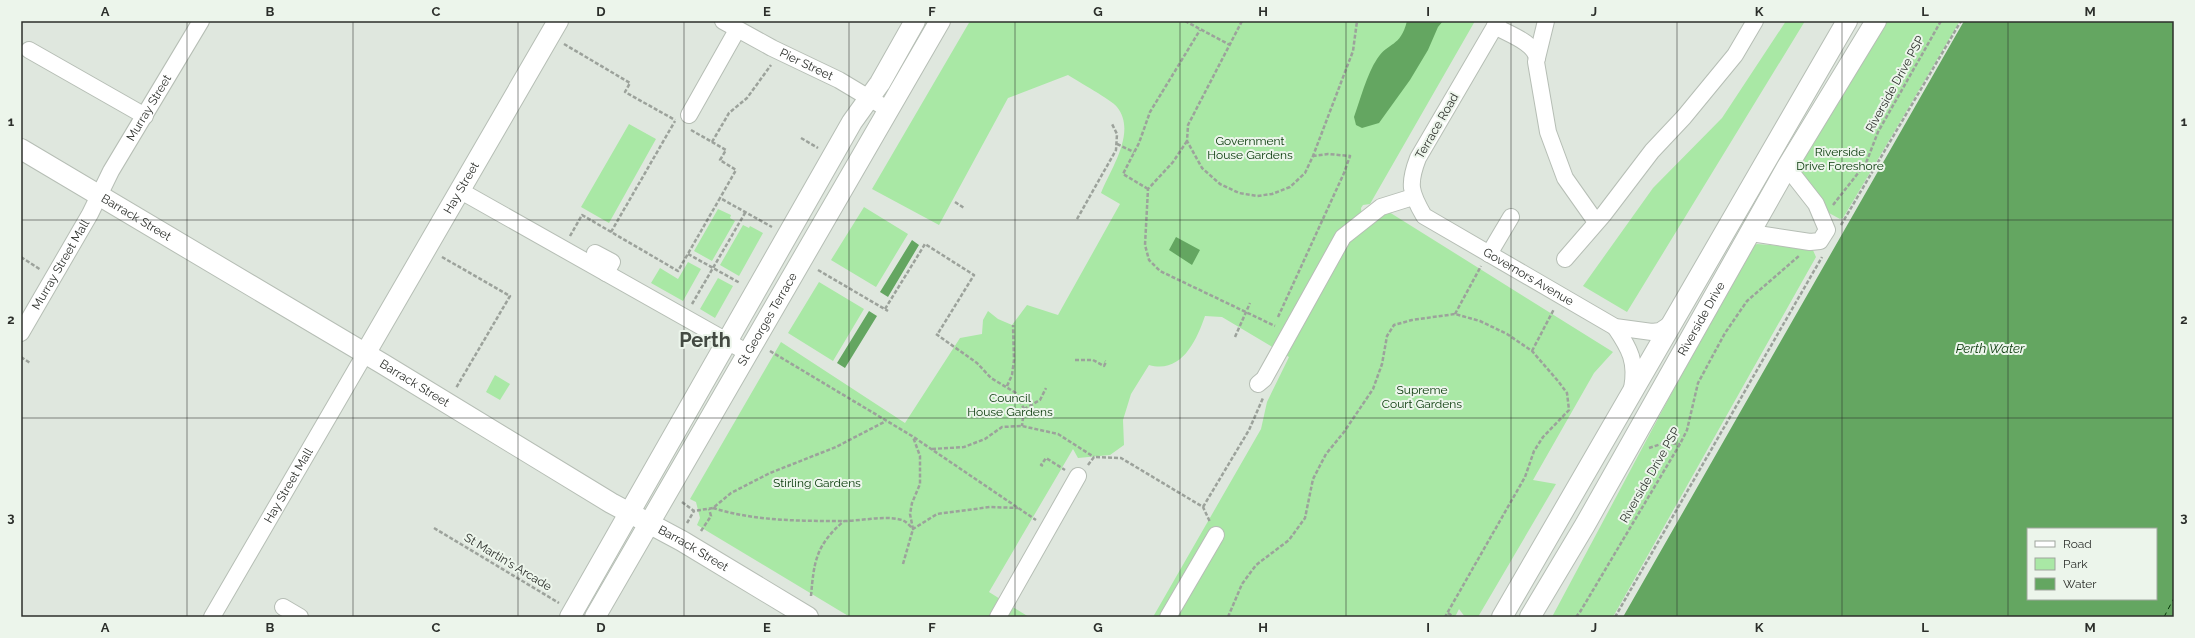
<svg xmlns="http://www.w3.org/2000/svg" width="2195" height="638" viewBox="0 0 2195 638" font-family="Raleway,sans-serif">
<rect width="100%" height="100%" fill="#dfe7de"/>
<path fill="#a9e8a5" d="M970 21H1475L1370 204 1363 205 1361 208 1362 218 1381 207 1613 352 1594 373 1533 480 1556 484 1478 617H1465L1459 609 1455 617H1153L1261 429 1267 402 1289 357 1222 317 1205 316C1196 342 1181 374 1149 365L1131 394 1123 420 1124 445 1110 455 1078 458 1073 449 989 592 1029 617H850L697 525 700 518 696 502 690 499 781 342 905 423 960 338 982 334 983 320 988 311 998 319 1012 325 1027 305 1058 315 1120 204 1101 193C1111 168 1137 132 1117 107 1112 100 1077 81 1068 75L1008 98 939 225 872 189Z
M1786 21H1805L1627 312 1583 286 1653 188 1722 118Z
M1885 21H1960L1843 218 1840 219 1829 213 1800 171 1799 164Z
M629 124 656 139 609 223 581 207Z
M864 207 908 234 876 287 831 260Z
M718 209 731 215 730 218 735 221 712 261 694 251Z
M743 225 749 228 750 226 763 233 739 276 720 265Z
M1757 244 1812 248 1816 257 1613 617H1552L1749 248Z
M688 262 701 269 683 301 651 283 660 268 678 279Z
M718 278 733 286 715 318 700 309Z
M819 282 864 309 833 361 788 333Z
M495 375 510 384 500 400 486 392Z"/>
<path fill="#64a661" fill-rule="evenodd" d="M1407 21H1443L1438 27 1428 50 1410 80 1379 123 1362 128 1356 125 1354 117C1360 100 1367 74 1377 59 1389 41 1400 48 1407 21Z
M1964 21H2174V617H1623ZM2028 529H2156V599H2028Z
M1176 237 1200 250 1192 265 1169 250Z
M912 240 919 245 888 297 880 292Z
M869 311 877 316 845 368 837 363Z"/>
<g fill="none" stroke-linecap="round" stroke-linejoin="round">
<path stroke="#083809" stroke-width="1" stroke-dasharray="5 4" stroke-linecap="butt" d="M2164 617 2174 598"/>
<defs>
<g id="minor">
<path id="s1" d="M723 21 772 48 839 80 889 110"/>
<path id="s2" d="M1498 21 1418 158C1408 184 1410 192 1424 216L1615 327 1652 332 1660 331 1672 323"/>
<path d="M1546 21 1536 62 1548 132 1565 178 1596 222"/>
<path d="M1495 26C1508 34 1534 42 1537 58"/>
<path d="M29 50 145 116"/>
<path d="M689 115 737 30"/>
<path d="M459 190 748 353"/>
<path d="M1751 233 1810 242 1820 241 1827 230 1816 204 1787 167"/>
<path d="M595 253 612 262 606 273"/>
<path d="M1489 254 1511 217"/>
<path d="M1565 259 1604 214 1652 151 1684 117 1735 55 1755 21"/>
<path d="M1615 327C1630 349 1637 362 1632 389"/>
<path id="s3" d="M21 333 90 214 111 171 201 21"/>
<path d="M1258 384 1264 379 1343 237 1381 207 1413 197"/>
<path d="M283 607 300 617"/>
<path id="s4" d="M212 617 365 354"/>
<path d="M998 617 1078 476"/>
<path d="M1168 617 1216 535"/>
</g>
<g id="major">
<path id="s5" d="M21 149 383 364 611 503 682 541 808 617"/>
<path id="s6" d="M365 354 558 21"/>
<path d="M570 617 852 122 880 83 915 21"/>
<path id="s7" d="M595 617 940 21"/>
<path d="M1502 617 1847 21"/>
<path id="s8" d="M1530 617 1585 525 1787 167 1876 21"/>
</g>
</defs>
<use href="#minor" stroke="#b6beb5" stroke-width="18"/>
<use href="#major" stroke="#b6beb5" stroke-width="22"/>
<path stroke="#9ca29b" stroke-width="2.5" stroke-dasharray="4 2" stroke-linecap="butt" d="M1185 21 1230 45
M1242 21 1188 125 1187 141 1202 168 1220 184 1239 193 1257 196 1272 194 1290 187 1305 173 1313 156 1353 51 1357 21
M564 44 630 83 625 92 675 120
M691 130 726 150 720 160 736 170 720 198
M801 138 818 148
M1187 141 1173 162 1148 189 1145 245 1149 260 1160 271 1275 326
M712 142 729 113 747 98 771 65
M1117 144 1134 152
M1148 189 1123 174 1139 143 1150 112 1200 30
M955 202 964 208
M1833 205 1866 163 1878 132 1941 21
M1077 219 1116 150 1117 134 1112 124
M1841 225 1961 21
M611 232 675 121
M570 236 582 215 678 271 720 198 772 227
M688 254 740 283
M21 257 41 270
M442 257 510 296 456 388
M818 270 888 311
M692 304 745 213
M885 309 925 244 974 275 937 335
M1455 314 1481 266
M1278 317 1344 173 1350 156 1328 154 1313 156
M936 334 977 363 991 378 1016 393 1024 409 1022 426
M1235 337 1250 303
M770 351 912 436 1036 520
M1532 351 1554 309
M21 357 30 363
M1075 360H1093L1104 366 1106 362 1105 361
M1007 386 1012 375 1014 360 1013 325
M1024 409 1040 400 1046 388
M1649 448 1664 443 1680 444
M932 449 964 447 985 439 1002 427 1022 426 1058 434 1094 457
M1088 465 1094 457 1121 458 1203 507 1210 522
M1043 466 1041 465 1046 458 1065 470
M682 502 694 511 713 508 731 493 770 473 836 447 886 421
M1203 507 1249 430 1263 398
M713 508C754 521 800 521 844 521 862 521 884 515 902 520 906 521 910 526 913 529L937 514 990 507 1018 508
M687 523 694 511
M434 528 559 603
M701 531 711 516 709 509
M903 564 913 529 910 514 912 503 920 484V456L913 437
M811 596C814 561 816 545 844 521
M1448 613 1454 617
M1228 617 1242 584 1256 565 1289 540 1305 518 1313 479 1326 454 1344 432 1373 389 1382 364 1387 336 1394 325 1412 320 1455 314 1480 321 1507 334 1532 351 1558 381 1567 393 1569 410 1543 437 1534 451 1525 477 1445 617
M1576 617 1580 612 1680 444 1687 430 1698 383 1725 333 1747 301 1800 255
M1615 617 1822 257"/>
<use href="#minor" stroke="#fff" stroke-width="16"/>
<use href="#major" stroke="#fff" stroke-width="20"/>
</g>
<path fill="none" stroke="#2c2f2b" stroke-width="1" stroke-opacity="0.55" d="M187 21V617M353 21V617M518 21V617M684 21V617M849 21V617M1015 21V617M1180 21V617M1346 21V617M1511 21V617M1677 21V617M1842 21V617M2008 21V617M21 220H2174M21 418H2174"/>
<g text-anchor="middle" stroke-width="4" stroke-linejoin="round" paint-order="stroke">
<g font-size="12" fill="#2c2f2b" stroke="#ecf5eb">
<text dy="4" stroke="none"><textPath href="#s1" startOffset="94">Pier Street</textPath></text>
<text transform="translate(1895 84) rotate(-61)" y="4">Riverside Drive PSP</text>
<text dy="4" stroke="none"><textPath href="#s3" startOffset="259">Murray Street</textPath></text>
<text transform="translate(1437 126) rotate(-60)" y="4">Terrace Road</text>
<text dy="4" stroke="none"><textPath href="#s6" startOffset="192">Hay Street</textPath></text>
<text dy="4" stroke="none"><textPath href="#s5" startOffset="134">Barrack Street</textPath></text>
<text dy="4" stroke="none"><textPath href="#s3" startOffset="79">Murray Street Mall</textPath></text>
<text dy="4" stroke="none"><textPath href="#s2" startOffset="341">Governors Avenue</textPath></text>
<text dy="4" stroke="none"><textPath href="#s7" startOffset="344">St Georges Terrace</textPath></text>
<text dy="4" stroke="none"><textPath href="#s8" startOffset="344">Riverside Drive</textPath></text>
<text dy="4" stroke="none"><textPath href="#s5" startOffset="458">Barrack Street</textPath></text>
<text transform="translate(1650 475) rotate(-60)" y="4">Riverside Drive PSP</text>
<text dy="4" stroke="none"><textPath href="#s4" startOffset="152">Hay Street Mall</textPath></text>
<text dy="4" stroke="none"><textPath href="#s5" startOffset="782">Barrack Street</textPath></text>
<text transform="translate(508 562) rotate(31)" y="4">St Martin's Arcade</text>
</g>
<g font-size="12" fill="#053606" stroke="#ecf5eb">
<text x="1250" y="145">Government<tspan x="1250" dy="14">House Gardens</tspan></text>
<text x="1840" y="156">Riverside<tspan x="1840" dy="14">Drive Foreshore</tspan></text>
<text x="1422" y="394">Supreme<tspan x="1422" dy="14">Court Gardens</tspan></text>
<text x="1010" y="402">Council<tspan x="1010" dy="14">House Gardens</tspan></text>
<text x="817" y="487">Stirling Gardens</text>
</g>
<g font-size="13" font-style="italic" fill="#083809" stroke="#ecf5eb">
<text x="1990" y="353">Perth Water</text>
</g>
<g font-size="20" font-weight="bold" fill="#434a42" stroke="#ecf5eb">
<text x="705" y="347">Perth</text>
</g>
</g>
<rect width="2195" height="638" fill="none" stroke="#ecf5eb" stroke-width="44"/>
<rect x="2027" y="528" width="130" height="72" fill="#ecf5eb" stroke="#9fa69e"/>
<rect x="2035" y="541" width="20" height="6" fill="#ffffff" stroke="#9fa69e"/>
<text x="2063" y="548" font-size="12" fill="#2c2f2b">Road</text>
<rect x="2035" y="558" width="20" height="12" fill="#a9e8a5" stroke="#9fa69e"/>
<text x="2063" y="568" font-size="12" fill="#2c2f2b">Park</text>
<rect x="2035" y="578" width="20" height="12" fill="#64a661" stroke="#9fa69e"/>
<text x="2063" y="588" font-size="12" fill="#2c2f2b">Water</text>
<rect x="22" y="22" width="2151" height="594" fill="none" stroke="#2c2f2b" stroke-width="1.5"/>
<g font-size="13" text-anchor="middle" font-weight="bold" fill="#2c2f2b">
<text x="105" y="16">A</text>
<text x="270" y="16">B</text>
<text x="436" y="16">C</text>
<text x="601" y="16">D</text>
<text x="767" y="16">E</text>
<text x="932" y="16">F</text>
<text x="1098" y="16">G</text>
<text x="1263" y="16">H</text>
<text x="1428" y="16">I</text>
<text x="1594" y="16">J</text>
<text x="1759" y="16">K</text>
<text x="1925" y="16">L</text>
<text x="2090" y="16">M</text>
<text x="11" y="126">1</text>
<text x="2184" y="126">1</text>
<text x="11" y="324">2</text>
<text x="2184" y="324">2</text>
<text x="11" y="522">3</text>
<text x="2184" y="522">3</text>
<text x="105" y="632">A</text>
<text x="270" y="632">B</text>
<text x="436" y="632">C</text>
<text x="601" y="632">D</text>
<text x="767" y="632">E</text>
<text x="932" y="632">F</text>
<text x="1098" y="632">G</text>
<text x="1263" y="632">H</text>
<text x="1428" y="632">I</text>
<text x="1594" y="632">J</text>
<text x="1759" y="632">K</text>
<text x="1925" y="632">L</text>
<text x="2090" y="632">M</text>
</g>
</svg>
